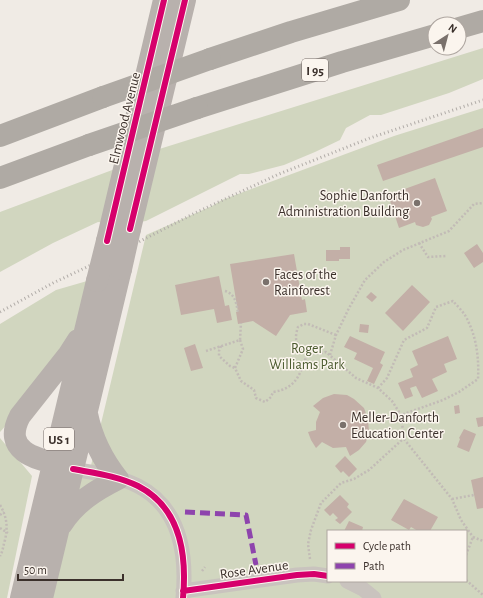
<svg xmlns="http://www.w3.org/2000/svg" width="483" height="598" viewBox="0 0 483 598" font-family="'Alegreya Sans',sans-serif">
<rect width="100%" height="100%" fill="#f0ebe5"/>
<path fill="#d1d6bf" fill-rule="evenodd" d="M483 48V79L449 93 381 115H370L346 128 340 140 315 152 284 165 249 174H240L146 221 134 223 113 224 98 222 53 243 0 272V212L147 157 153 151Z
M483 108V598H24L54 472 88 478 146 235 212 206 222 200 394 136ZM328 531H466V581H328Z
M94 279 87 335 0 432V324L56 290Z
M0 438 32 476 7 598H0Z"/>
<path fill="#c3afa7" d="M483 128V147L383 181 377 165Z
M435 178 447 211 431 217 432 219 429 225 423 227 416 225 415 222 399 228 388 195Z
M477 244 483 253V262L474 268 464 253Z
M340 247H350V259H339V261H326V250H340Z
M294 254 302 300 305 299 307 312 290 315 276 336 253 321 238 324 236 312H238L230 264Z
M219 276 225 306 229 305 232 320 217 323 214 309 181 315 175 285Z
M412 285 430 302 403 331 385 313Z
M371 292 377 297 372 302 366 297Z
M360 324 369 325 368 333 359 332Z
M350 336 385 352 380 363 383 365 374 384 367 381 373 368 354 359 357 353 344 347Z
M448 336 457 359 444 364 447 372 432 379 438 391 422 398 416 386 410 388 413 396 405 399 398 383 413 377 410 369 418 365 412 351Z
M195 344 203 368 191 371 184 348Z
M334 394 347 395 354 399 364 408 368 419 369 432 366 442 359 450 350 456 346 447 333 448 322 442 316 448 311 440 308 432 316 430V422L320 412 313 406 323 398Z
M459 405 460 413 455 414 454 406Z
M483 417V426L478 427 476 418Z
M464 429 476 434 469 452 457 447 460 439 459 438Z
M345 456 357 469 349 477 343 471 341 473 335 466Z
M483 477V508L477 509 471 480Z
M340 495 349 504 347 507 352 512 340 524 335 520 338 518 333 513 330 516 324 510Z
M404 499 438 517 430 531H418L411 527 409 530 391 520Z
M349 521 363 527 362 531H344Z"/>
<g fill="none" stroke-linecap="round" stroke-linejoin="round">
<path stroke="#c2bbb6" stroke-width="2.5" stroke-dasharray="2 2" stroke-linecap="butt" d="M419 243 428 257 446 256
M225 291C235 294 236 302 238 312
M336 335 308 324H304L298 327C297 330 296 334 296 337 296 352 315 355 326 352L356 378 378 388 392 401 401 415 404 439
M240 340 243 349 235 368 241 381 254 390 256 398 265 402 271 397 273 392C298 388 300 373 308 352
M221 346 219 351V356L230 366 235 368
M206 351 240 340 241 323
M330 355 336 335 349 308 365 280 384 262 403 250 449 231 474 204 483 203
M378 388 387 378 404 340 427 328 436 307 453 301C458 307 465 313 468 321 477 339 479 360 478 379L459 392 443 400 401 415
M404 439 452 499 461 520 473 537
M452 499 474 495
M0 505C7 517 8 527 5 540 3 546 3 551 0 556
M0 515 4 512
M0 528 8 533
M473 537 483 541
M466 555 473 537
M310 559 308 544 311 530 321 503 341 483 354 479 369 470 403 439
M202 571 205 567
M466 580 483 595"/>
<path stroke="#c9c3be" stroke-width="15" d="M73 469C94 473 118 476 138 486 181 508 187 555 183 598
M347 581 363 589 374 598
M183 591 297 575 314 574 328 576"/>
<path stroke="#b8b1ad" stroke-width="22" d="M130 229 185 0
M107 241 164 0
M68 467C42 460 0 454 20 416L69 354 78 340
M62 524C75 503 96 490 118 479 102 459 92 438 87 414
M21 598 97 281
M42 598 121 269"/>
<path stroke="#afaaa4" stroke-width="22" d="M459 28 483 21
M210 59 291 32 399 0
M197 108 342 62 435 35
M0 136 103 97
M0 178 89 145"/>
<path stroke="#b1aca8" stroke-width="3" stroke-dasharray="1 3" stroke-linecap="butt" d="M0 312 53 283 125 249 195 213 279 174 370 138 483 100"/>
<path stroke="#b8b1ad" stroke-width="22" d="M121 269 130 229
M97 281 107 241"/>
<path stroke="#afaaa4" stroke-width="22" d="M103 97 210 59
M89 145 197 108"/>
<path stroke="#8e44ad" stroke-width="5" stroke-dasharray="10 5" stroke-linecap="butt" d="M185 512 246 515 256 565"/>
<defs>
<path id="cycleway" d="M130 229 185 0
M107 241 164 0
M73 469C94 473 118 476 138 486 181 508 187 555 183 598
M183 591 297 575 314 574 328 576"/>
</defs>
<use href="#cycleway" stroke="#fbf5ee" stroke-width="8"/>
<use href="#cycleway" stroke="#d6006c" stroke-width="6"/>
</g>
<g fill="#7a716c" stroke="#fbf5ee" stroke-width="1.5">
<circle cx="417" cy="203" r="4"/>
<circle cx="266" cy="282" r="4"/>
<circle cx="343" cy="425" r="4"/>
</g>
<g text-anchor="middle" stroke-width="3" stroke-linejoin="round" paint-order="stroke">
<g fill="#fbf5ee" stroke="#756b66" stroke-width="1">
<rect x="302" y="59" width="26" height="22" rx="3"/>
<rect x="44" y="428" width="30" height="22" rx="3"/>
</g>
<g font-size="13" font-weight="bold" fill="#3b302b">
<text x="315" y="75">I 95</text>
<text x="59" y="444">US 1</text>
</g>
<g font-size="14" fill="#3b302b" stroke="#fbf5ee">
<text transform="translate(124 118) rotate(-76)" y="5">Elmwood Avenue</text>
<text transform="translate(254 569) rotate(-8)" y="5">Rose Avenue</text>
</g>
<g font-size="14" fill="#3b302b" stroke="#fbf5ee" text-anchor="start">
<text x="409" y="200" text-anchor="end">Sophie Danforth<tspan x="409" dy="16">Administration Building</tspan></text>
<text x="274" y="279">Faces of the<tspan x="274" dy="16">Rainforest</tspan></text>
<text x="351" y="422">Meller-Danforth<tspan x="351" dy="16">Education Center</tspan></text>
</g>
<g font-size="14" fill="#4a5a2e" stroke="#fbf5ee">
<text x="307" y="353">Roger<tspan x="307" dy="16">Williams Park</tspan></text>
</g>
</g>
<rect x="327" y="530" width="140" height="52" fill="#fbf5ee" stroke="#aea6a0"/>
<rect x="335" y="543" width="20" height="6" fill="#d6006c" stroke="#aea6a0"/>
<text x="363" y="550" font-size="12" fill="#3b302b">Cycle path</text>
<rect x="335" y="563" width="20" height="6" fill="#8e44ad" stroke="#aea6a0"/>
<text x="363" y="570" font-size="12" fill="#3b302b">Path</text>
<g transform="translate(447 36) rotate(36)"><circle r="19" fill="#fbf5ee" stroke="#aea6a0"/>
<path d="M0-3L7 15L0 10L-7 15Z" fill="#7a716c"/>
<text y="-6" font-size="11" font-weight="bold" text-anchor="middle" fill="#3b302b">N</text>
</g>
<path d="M18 574v6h105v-6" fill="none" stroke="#3b302b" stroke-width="2"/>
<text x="24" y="574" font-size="12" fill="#3b302b" stroke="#fbf5ee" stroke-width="3" paint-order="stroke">50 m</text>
</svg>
